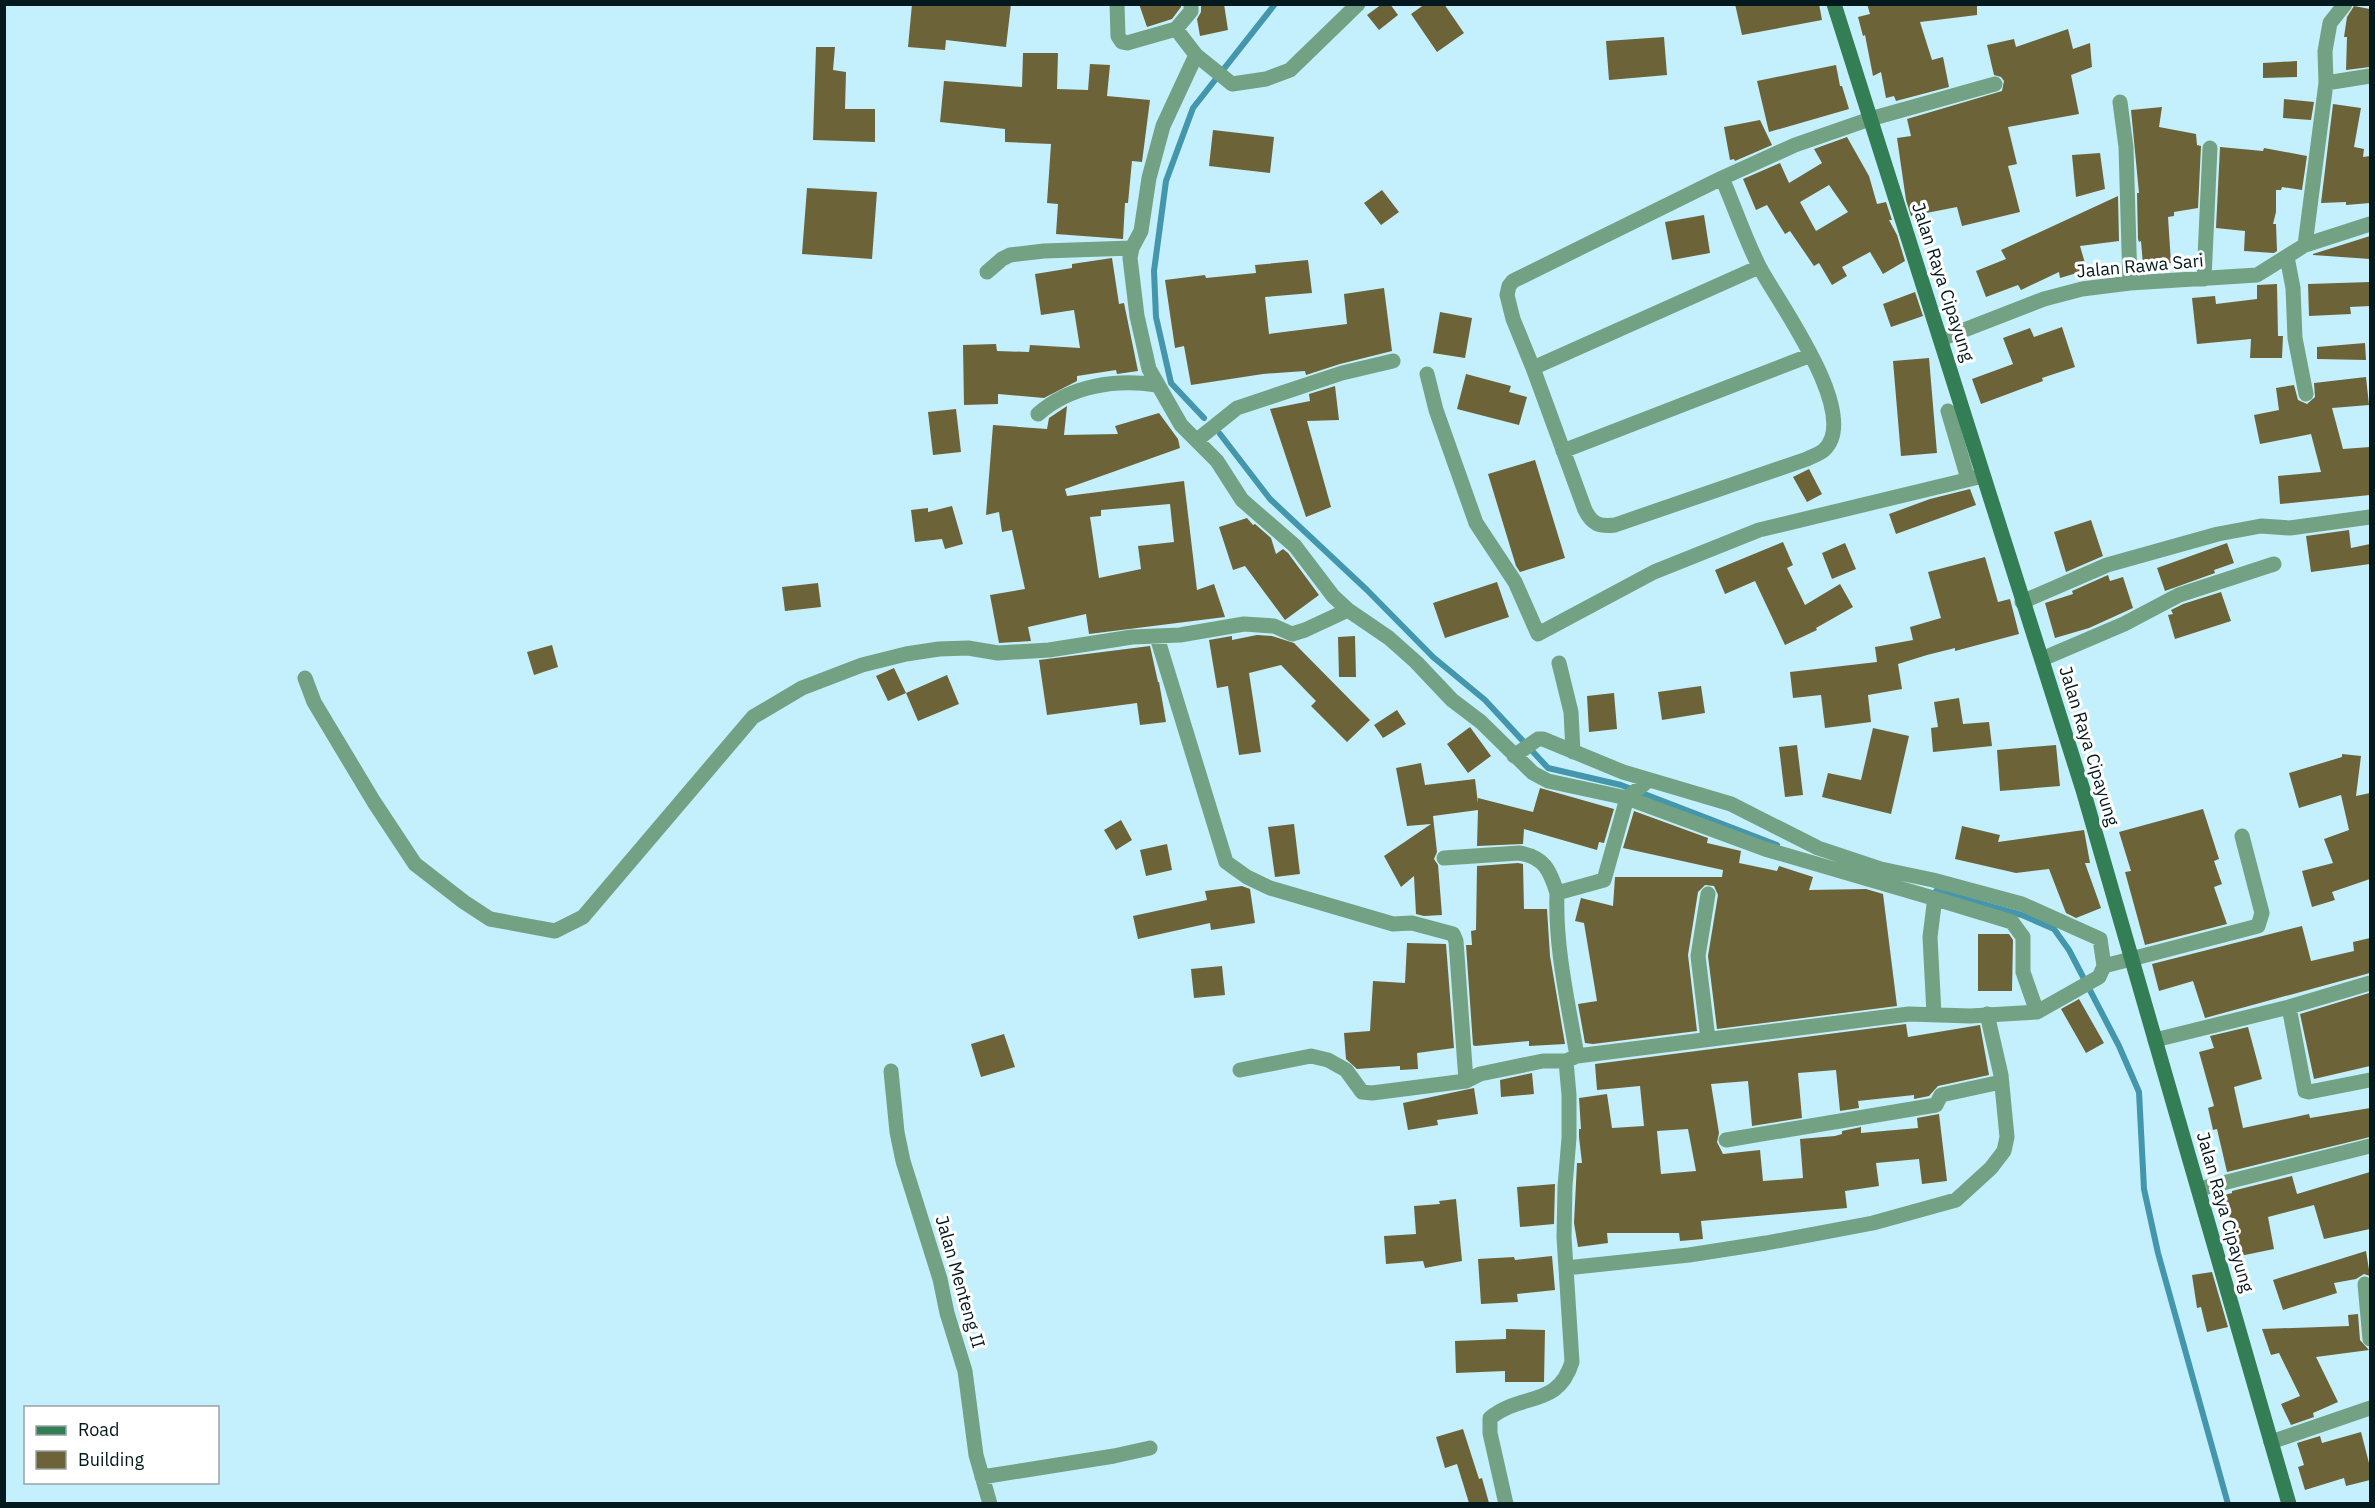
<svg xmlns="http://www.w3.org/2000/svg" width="2375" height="1508" viewBox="0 0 2375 1508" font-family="'IBM Plex Sans',sans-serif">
<rect width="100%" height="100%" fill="#c3f0fc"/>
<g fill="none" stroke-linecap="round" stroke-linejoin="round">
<path stroke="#4396ab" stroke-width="6" d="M1204 418 1171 383 1156 317 1154 271 1166 181 1193 108 1275 4
M1220 434 1270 499 1367 590 1433 657 1485 700 1548 768 1621 785 1777 845
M1936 891 2022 915 2054 929 2069 950 2119 1046 2139 1092 2144 1189 2158 1253 2228 1504"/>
</g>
<path fill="#6d6339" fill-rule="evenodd" d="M912 4H1011L1006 47 946 40 945 50 908 47Z
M1139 4H1181V7L1172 19 1147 27Z
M1201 4H1224L1228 30 1200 36 1197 19 1201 12Z
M1382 4H1390L1398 15 1379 30 1367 15Z
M1425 4H1444L1464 33 1437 52 1411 14Z
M1735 4H1819L1822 20 1742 35Z
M1867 4H1977V15L1920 22 1932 60 1943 57 1949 87 1896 101 1894 96 1886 98 1881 72 1873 76 1865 35 1863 36 1858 17 1870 14Z
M2354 6 2370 9V67L2346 70 2347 37H2344L2347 17Z
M2068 29 2073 49 2090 43 2092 67 2071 75 2079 114 2008 127 2017 164 2008 166 2020 212 1962 226 1957 207 1911 216 1906 200 1897 138 1911 136 1907 119 2002 91 2004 81 2001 77 1994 75 1987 45 2014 39 2016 47Z
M1664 37 1667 75 1609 80 1606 41Z
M816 47H835L833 70 846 72 845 109H875V142L813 140Z
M1023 53H1058L1057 89 1088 90 1090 64 1110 65 1107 96 1150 100 1142 162 1132 161 1128 203H1125L1123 239 1056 234 1058 204 1047 203 1051 144 1005 142V129L940 122 944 81 1022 87Z
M2297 61V77L2263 78V63Z
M1836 65 1840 86H1842L1849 109 1769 132 1757 81Z
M2284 99 2314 102 2311 120 2283 118Z
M2333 104 2361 108 2354 147 2364 149 2363 157 2370 156V203L2346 205V202L2321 203Z
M2162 107 2159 127 2196 134 2197 145 2201 146 2198 208 2174 212V216L2168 217 2171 263 2143 265 2141 241 2139 242 2138 239 2137 193H2139L2131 110Z
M1760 120 1772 145 1735 161 1734 159 1730 160 1724 127Z
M1213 130 1274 137 1270 173 1209 166Z
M1847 137 1869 176 1877 204 1886 202 1892 220H1889L1897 235 1905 261 1883 274 1870 252 1842 267 1847 276 1832 285 1819 263 1814 266 1790 231 1785 234 1767 205 1756 210 1743 179 1780 163 1789 183 1822 163 1814 149ZM1829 185 1848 212 1816 231 1800 202Z
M2220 147 2263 151 2264 148 2307 156 2302 190 2282 187 2281 190H2276V212L2273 224H2276L2277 251 2274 253 2244 251 2245 231 2216 228Z
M2100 153 2105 189 2076 197 2072 155Z
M807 188 877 192 872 259 802 254Z
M1382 190 1399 212 1381 225 1364 203Z
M2118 196 2119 241 2080 246 2087 270 2060 278 2059 272 2021 290 2018 285 1986 297 1976 271 2006 259 2001 250Z
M1704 215 1710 253 1672 260 1665 222Z
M2370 236V259L2313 255V254Z
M1112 258 1119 304 1124 303 1138 371 1117 374 1116 370 1077 376V381L1044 398 998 394V404L964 405 963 345 996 344 997 351 1029 352 1030 345 1080 348 1074 310 1041 315 1035 274 1072 268V264Z
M1308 260 1312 293 1265 297 1269 334 1347 324 1344 294 1384 288 1392 351 1340 364 1306 375 1305 371 1263 374 1191 385 1184 346 1175 348 1165 280 1205 275 1206 278 1256 273 1255 265Z
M2370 282V306L2350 307 2351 314 2309 316 2308 284Z
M2277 284 2278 336H2283L2282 358H2250L2251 339 2197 344 2192 298 2215 296 2216 304 2257 299V285Z
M1915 292 1923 316 1891 327 1883 304Z
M1440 312 1472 318 1465 358 1433 353Z
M2062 327 2075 367 2042 378 2043 381 1981 404 1972 379 2013 364 2003 338 2030 328 2034 337Z
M2365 343 2366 360 2317 359V347Z
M1929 358 1937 453 1901 456 1893 361Z
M1466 374 1511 386 1509 392 1527 397 1519 425 1457 409Z
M2366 377 2369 405 2332 408 2343 449 2370 447V495L2280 504 2278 476 2321 472 2311 434 2260 444 2254 415 2279 410 2276 388 2294 385 2298 400 2307 404 2315 397 2314 383Z
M1335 386 1339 420 1307 421 1331 507 1306 517 1270 409 1310 401 1309 394Z
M1067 406 1064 435 1118 434 1115 426 1159 413 1178 439 1180 448 1065 489 1067 496 1184 481 1197 590 1214 584 1225 617 1089 634 1086 614 1028 627 1031 641 999 643 990 595 1025 589 1012 530 1002 532 999 512 986 515 993 425 1047 429 1049 418ZM1170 504 1174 542 1138 546 1141 569 1099 578 1090 517 1101 516V510Z
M956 409 961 452 933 455 928 412Z
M1535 460 1565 558 1520 572 1516 566 1488 474Z
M1809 469 1822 494 1807 502 1793 477Z
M1970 489 1976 505 1896 534 1889 514 1930 499Z
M952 506 963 544 945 549 942 539 915 542 911 510 928 508V512Z
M1247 518 1253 525 1255 524 1271 538 1276 554 1283 549 1288 553 1319 595 1285 620 1245 566 1233 570 1219 527Z
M2091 520 2103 556 2066 572 2054 532Z
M2349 530 2351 548 2370 544V564L2311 572 2306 536Z
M1783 542 1793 565 1787 568 1805 605 1840 584 1853 607 1816 628 1817 630 1785 645 1755 581 1725 594 1715 570Z
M1845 543 1856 569 1832 579 1822 553Z
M2227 543 2234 563 2214 570 2215 573 2165 591 2157 568Z
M1985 557 1998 602 2010 599 2019 634 1955 651V648L1927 655 1898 664 1902 689 1868 695 1871 722 1825 728 1821 695 1793 698 1790 672 1877 662 1875 647 1913 640 1910 627 1941 618 1928 572Z
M2108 575 2110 581 2123 577 2133 608 2089 628 2055 638 2045 603 2073 594 2072 591Z
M1497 582 1509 617 1445 638 1433 603Z
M818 583 821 607 785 611 782 587Z
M2221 592 2231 621 2175 639 2168 615 2173 614 2171 610 2183 604Z
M1257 635 1272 636 1294 643 1370 720 1347 742 1311 706 1316 701 1281 665 1249 673 1261 752 1239 755 1228 686 1217 688 1209 640 1232 636V640Z
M1355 636 1356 677H1339L1338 637Z
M552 645 558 667 534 675 527 652Z
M1150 646 1158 682H1159L1166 722 1140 725 1137 703 1047 715 1039 660Z
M894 668 906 693 888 701 876 676Z
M947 675 959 704 918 721 906 693Z
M1701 686 1705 713 1662 720 1658 692Z
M1614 693 1617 729 1589 732 1587 696Z
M1959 698 1963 724 1989 722 1992 746 1933 752 1931 728 1938 727 1934 702Z
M1397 710 1406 724 1383 738 1374 725Z
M1470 727 1491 756 1468 773 1447 744Z
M1873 728 1909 736 1891 814 1822 797 1828 773 1861 780Z
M1797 745 1803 795 1785 797 1779 747Z
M2056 745 2060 786 2000 791 1997 750Z
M2342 754 2361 756 2356 796 2370 793V879L2332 892 2335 900 2312 907 2302 871 2333 863 2324 839 2349 830 2341 795 2299 808 2289 773 2342 757Z
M1421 763 1425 785 1475 779 1478 803V798L1533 812 1540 788 1614 809 1604 843 1599 842 1597 850 1524 829 1523 844 1477 846 1478 810 1433 816 1437 852 1434 859 1438 865 1442 915 1424 916 1416 914 1414 876 1401 887 1384 856 1431 824 1407 826 1396 768Z
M2203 809 2219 859 2214 861 2222 884 2214 887 2227 924 2145 945 2125 872 2131 871 2119 832Z
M1634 811 1708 838 1707 843 1741 851 1739 863 1777 871 1779 866 1813 877 1809 890 1866 889 1883 894 1897 1006 1717 1029 1708 956 1718 895 1714 886 1705 885 1698 892 1688 955 1697 1031 1593 1044 1585 1043 1578 1004 1597 1001 1584 923 1575 921 1581 898 1613 906 1615 877H1722L1723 870 1623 848Z
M1121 820 1132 840 1116 850 1104 830Z
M1294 824 1300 874 1275 877 1268 827Z
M1962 826 2000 835 1998 842 2084 830 2090 863H2085L2101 908 2076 918 2066 913 2049 869 2016 873 1955 859Z
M1167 844 1172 870 1146 876 1140 850Z
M1518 863 1523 864 1524 909H1547L1550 956 1565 1044 1529 1046V1041L1475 1046 1473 1045 1466 945H1472L1471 931 1476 930 1477 866Z
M1242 886 1250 889 1255 923 1211 930 1210 923 1138 939 1133 916 1207 900 1205 891Z
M2302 926 2311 961 2354 951 2353 942 2370 938V973L2205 1018 2193 981 2159 991 2152 964Z
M1978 934H2009L2013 940 2012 991H1978Z
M1407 943 1446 944 1454 1048 1417 1053 1418 1069 1400 1070V1066L1357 1069 1346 1059 1344 1033 1370 1031 1373 981 1405 983Z
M1222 966 1225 995 1194 998 1191 969Z
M2369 993 2370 1066 2314 1079 2300 1014Z
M2079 999 2104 1043 2086 1053 2061 1009Z
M1906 1024 1908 1037 1980 1025 1989 1075 1938 1086 1929 1096 1914 1099V1095L1858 1101 1859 1108 1840 1111 1836 1070 1798 1073 1802 1118 1752 1126 1748 1081 1711 1084 1719 1133 1717 1142 1723 1154 1760 1150 1763 1181 1803 1178 1800 1139 1835 1136 1842 1134V1131L1861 1127V1133L1918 1128 1917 1118 1939 1114 1947 1181 1922 1184 1919 1159 1876 1163 1879 1186 1845 1191 1847 1208 1701 1221 1703 1239 1680 1241 1679 1233H1607L1608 1243 1578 1247 1574 1223 1577 1163H1582L1579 1137V1129H1581L1579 1098 1607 1094 1612 1128 1644 1126 1640 1086 1597 1090 1595 1064ZM1688 1129 1696 1171 1661 1174 1657 1131Z
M2248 1027 2262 1079 2234 1087 2243 1128 2309 1114 2310 1118 2370 1108V1137L2227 1172 2217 1129 2213 1130 2208 1108 2214 1106 2199 1052 2214 1048 2210 1036Z
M1004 1034 1015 1067 981 1077 971 1044Z
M1532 1073 1534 1094 1501 1097 1500 1080Z
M1474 1088 1478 1114 1437 1120 1438 1125 1408 1130 1403 1103Z
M2370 1172V1229L2324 1239 2314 1205 2268 1217 2274 1249 2240 1256 2234 1226 2232 1227 2224 1195 2232 1193V1191L2292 1176 2297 1194Z
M1555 1184 1554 1224 1520 1227 1517 1187Z
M1456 1199 1462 1261 1425 1268 1423 1261 1386 1264 1384 1236 1416 1234 1414 1206 1440 1204 1439 1201Z
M2366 1251 2370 1276 2364 1274 2356 1279 2334 1283 2337 1293 2283 1310 2273 1280Z
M1552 1256 1555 1290 1517 1294 1518 1302 1481 1304 1478 1259 1514 1257 1515 1260Z
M2212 1272 2228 1327 2207 1332 2201 1307 2197 1308 2192 1275Z
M2358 1314 2360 1340 2369 1350 2316 1357 2338 1402 2313 1413 2314 1417 2291 1425 2281 1404 2300 1396 2279 1353 2271 1355 2262 1329 2349 1326 2348 1315Z
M1506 1329 1545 1330 1544 1382H1505V1371L1456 1373 1455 1341 1506 1339Z
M1463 1429 1479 1479 1482 1478 1489 1503H1469L1457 1464 1445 1468 1436 1437Z
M2361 1432 2370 1467V1480L2346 1486 2344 1478 2305 1490 2298 1467 2304 1465 2297 1443 2320 1436 2322 1443Z"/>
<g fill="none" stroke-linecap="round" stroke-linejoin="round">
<path stroke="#73a184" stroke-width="15" d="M1117 4 1118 36 1122 42 1127 43 1176 29
M1191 4V11L1176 29 1196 55 1232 84 1266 79 1290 70 1358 4
M1196 55 1163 126 1149 178 1141 231 1132 248 1130 258 1137 316 1149 369 1181 425 1217 461 1242 500 1295 546 1333 596 1348 610 1389 638 1416 662 1452 700 1481 722 1533 773 1548 781 1627 798 1765 849 1933 898 1934 905 1930 937 1934 1014
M2326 83 2370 76
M2120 102 2126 147 2130 283
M1722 178 1513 281 1509 286 1507 295 1513 319 1533 368 1585 510C1592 524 1599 527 1615 525L1807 459C1812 456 1820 454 1824 450 1862 415 1778 302 1760 268 1745 239 1735 208 1722 178L1795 145 1870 119 1995 84
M2305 245 2326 83 2325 51 2330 23 2345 4
M2287 257 2293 288 2295 338 2306 394
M987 272 1002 259 1010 255 1044 251 1132 248
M2204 279 2210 148
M1941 339 2044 299 2082 289 2130 283 2257 275 2305 245 2370 224
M1533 368 1759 267
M1427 374 1436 410 1476 523 1515 582 1538 634 1654 572 1759 530 1983 476
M1948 411 1968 479
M1038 414C1071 385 1116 379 1157 385
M1197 440 1237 408 1342 373 1393 361
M1563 451 1811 355
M2022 602 2107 565 2218 534 2261 526 2290 528 2370 517
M1157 637 1226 862 1247 877 1270 888 1393 924 1412 923 1453 934 1456 941 1466 1081
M2042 659 2124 624 2179 595 2274 564
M1559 663 1571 712 1573 752
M305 678 314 702 374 802 415 864 464 902 490 919 555 931 583 917 753 717 802 688 862 665 906 654 939 649 968 648 998 653 1049 650 1132 637 1180 635 1244 624 1274 626 1292 634 1305 630 1348 610
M1514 756 1538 739H1543L1623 772 1731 804 1818 848 1881 869 1933 880 2022 904 2100 939 2104 966
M1444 858 1519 853C1544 857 1550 870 1557 893
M1708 894 1698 956 1708 1039
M1933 898 2012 922 2023 937V972L2037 1012
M2289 1007 2305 1091 2309 1092 2370 1080
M2155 1040 2289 1007 2370 983
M1577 1056C1568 1002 1555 948 1557 893L1604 880 1627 798 1649 780
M1240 1070 1311 1056 1328 1060 1346 1070 1362 1092 1372 1093 1466 1081 1480 1074 1543 1061H1566L1577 1056 1909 1014 1970 1016 2037 1012 2099 977 2104 966 2258 926 2262 913 2242 836
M891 1071 897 1132 903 1161 940 1279 947 1313 965 1371 976 1455 990 1504
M1726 1140 1936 1105 1941 1095 2001 1082
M2199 1189 2370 1146
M1566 1268 1689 1255 1766 1243 1873 1223 1956 1200 1991 1168 2004 1151 2007 1137 2001 1075 1987 1014
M2365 1284 2370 1339
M2271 1442 2370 1408
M982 1477 1114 1456 1150 1448
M1506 1504 1490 1433V1418C1522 1392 1558 1408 1572 1362L1564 1237 1565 1186 1569 1138V1095L1566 1061"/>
<path stroke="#337e55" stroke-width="15" d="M1834 4 2083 790 2289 1504"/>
</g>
<g text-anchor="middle" stroke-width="6" stroke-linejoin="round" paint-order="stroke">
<g font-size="18" fill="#03191e" stroke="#fff">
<text transform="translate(2140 266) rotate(-5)" y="6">Jalan Rawa Sari</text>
<text transform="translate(1943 282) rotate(72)" y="6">Jalan Raya Cipayung</text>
<text transform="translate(2089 746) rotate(73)" y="6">Jalan Raya Cipayung</text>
<text transform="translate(2225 1212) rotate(74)" y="6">Jalan Raya Cipayung</text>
<text transform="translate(960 1282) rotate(74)" y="6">Jalan Menteng II</text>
</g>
</g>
<rect width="2375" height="1508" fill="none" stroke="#03191e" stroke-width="12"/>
<rect x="24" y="1406" width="195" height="78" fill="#ffffff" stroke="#9aa3a5" stroke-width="1.5"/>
<rect x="36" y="1426" width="30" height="9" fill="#337e55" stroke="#9aa3a5" stroke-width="1.5"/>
<text x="78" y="1436" font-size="18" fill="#03191e">Road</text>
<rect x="36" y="1451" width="30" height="18" fill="#6d6339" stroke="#9aa3a5" stroke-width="1.5"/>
<text x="78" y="1466" font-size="18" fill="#03191e">Building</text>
</svg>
